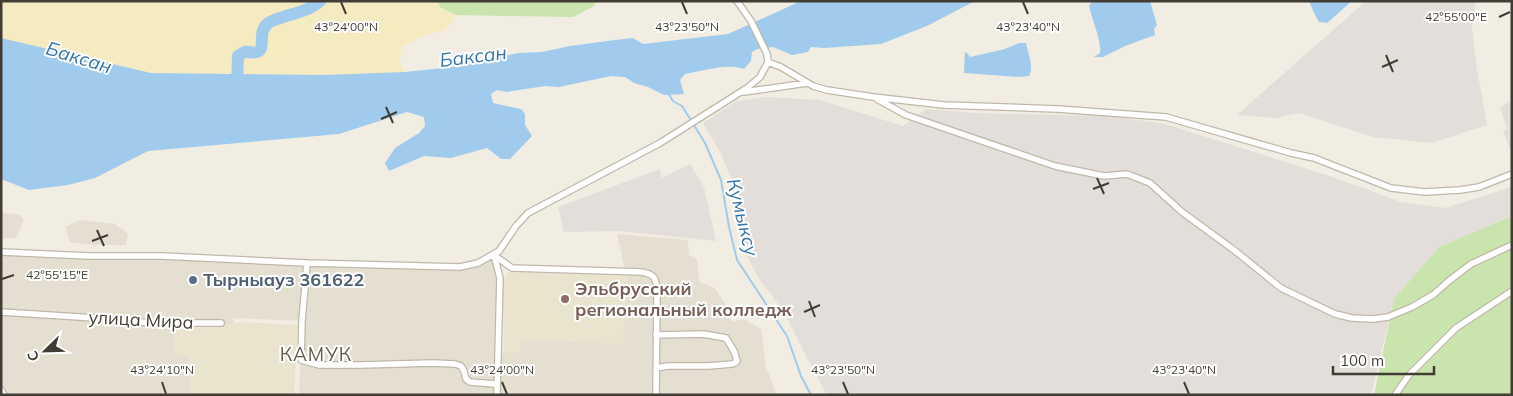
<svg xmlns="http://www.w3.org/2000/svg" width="1513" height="396" viewBox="0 0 1513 396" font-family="Mulish,sans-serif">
<rect width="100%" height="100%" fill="#f1ede3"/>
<path fill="#e5dfd2" d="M1 212 20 215 24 220 16 238H1Z
M80 220 115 224 128 234 126 245H94L70 242 65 227Z
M617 234 688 240 689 255 697 259 699 282 715 288 725 304 732 322 744 319 761 329 766 367 777 395H299L302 321 233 318 234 323 220 325 189 357 192 395H1V252L460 267 494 255 500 278 498 353H519L520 340 628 276 624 266Z"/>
<path fill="#e3ded9" d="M1366 1H1476L1472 27 1477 70 1487 125 1432 143 1373 137 1299 113 1276 118 1237 115Z
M766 97 820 100 903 126 926 109 976 113 1110 116 1165 124 1333 177 1401 202 1445 208 1512 187V216L1439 247 1394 299 1371 395H827L807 358 784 312 758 277 744 250 742 225 736 189 720 152 703 123 737 101Z
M1512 101V154L1503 131 1507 129 1500 107Z
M690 164 704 187 716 241 618 231 564 232 558 207 660 169 662 178Z"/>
<path fill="#eae3ce" d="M510 272 628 276 623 344 520 340 519 353H504L503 282 506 274Z
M240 322 298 325 294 395H192L189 357 175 355V325H220Z"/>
<path fill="#c9e4ad" d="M437 1H597L594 6 573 17 456 15 441 8Z
M1512 216V395H1374L1394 299 1439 247Z"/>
<path fill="#f5ebc0" d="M1 1H437L441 8 456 15C444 38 439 29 420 37 414 40 408 44 402 47L399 60 405 72 324 75 151 73 1 38Z"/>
<path fill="#a1cbec" d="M801 1H975L927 26 881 44 824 48 811 47 808 52 792 55 773 47 757 49 752 52 751 61 744 69C725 63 705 71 685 74L680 80 684 94 664 95 648 87 634 83 625 77 611 76 559 87 545 86 507 92 497 90 491 94 493 103 521 109 525 114V125L532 136 510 159H501L487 148 451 158 424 156 389 171 385 163 395 148 419 133 425 126 424 117 407 112 339 134 148 151 95 178 68 185 29 190 1 179V38L151 73 324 75 405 72 443 68 471 64 518 53 542 52 570 46 615 40 633 38 643 44 728 34Z
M1094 1H1150L1157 25 1154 29 1155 35 1125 46 1103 57H1094L1100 53C1102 41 1091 18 1089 5Z
M1309 1H1352L1327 23 1319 22 1315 15Z
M1019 43H1026C1028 53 1034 66 1029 76L1019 77 964 73 965 52 967 53 970 57 1005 49Z"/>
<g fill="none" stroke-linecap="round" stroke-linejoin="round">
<path stroke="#a1cbec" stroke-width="2" d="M668 93 673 101 682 106 705 143 721 180 729 227 737 260 787 336 801 376 811 395"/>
<path stroke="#a1cbec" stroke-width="12" d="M237 90 238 56C239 55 244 52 245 52 250 51 256 55 260 50 265 44 257 29 270 22 286 14 307 13 320 1"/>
<defs>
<path id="street" d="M768 62 781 67 813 86 827 90 873 97 944 105 1058 109 1166 117 1291 153 1314 158 1391 188 1425 192 1460 190 1479 187 1512 174
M744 92 807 83
M877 99 906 115 1055 166 1104 176 1127 174 1150 183 1182 212 1234 250 1281 288 1335 314 1352 318 1373 319 1388 317 1412 307 1433 295 1450 280 1471 264 1512 245
M1 252 89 256H162L307 263 460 267 478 263 499 251 516 226 528 213 660 143 747 88 760 77 768 62 767 54 751 21 737 1
M494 255 512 268 641 272C655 274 656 278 657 291L656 395
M494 255 500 278 497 395
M307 263 302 321 301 360 319 365H361L433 363 455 364 461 366 464 371 466 379 470 382 496 384
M1 312 111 319 131 322 171 323H221
M656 368 668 366H708L732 364 735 363 737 361 734 351 726 338 703 334 656 335
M1 390 4 395
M1395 395 1409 375 1456 328 1512 291"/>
</defs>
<use href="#street" stroke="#bfb8aa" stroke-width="8"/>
<use href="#street" stroke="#fff" stroke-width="5.5"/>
</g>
<path fill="none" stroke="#423d34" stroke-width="2" d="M341 2 346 14M682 2 687 14M1023 2 1028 14M1499 17 1510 12M1386 55 1393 72M1382 67 1398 60M386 107 393 123M381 119 397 112M1097 178 1104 194M1093 189 1109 183M97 230 104 246M92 241 108 235M2 279 14 275M809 301 815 317M804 312 820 305M162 382 166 394M502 382 507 394M843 382 848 394M1184 382 1189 394"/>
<circle fill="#5c6f8a" stroke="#fff" stroke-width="2" cx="193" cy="280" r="5"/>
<circle fill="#8d6e63" stroke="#fff" stroke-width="2" cx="565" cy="299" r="5"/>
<g text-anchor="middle" stroke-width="4" stroke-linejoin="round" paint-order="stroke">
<g font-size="18" font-weight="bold" fill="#4e5e75" stroke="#fff" text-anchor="start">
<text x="203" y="286">Тырныауз 361622</text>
</g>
<g font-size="18" font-weight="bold" fill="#785e54" stroke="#fff" text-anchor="start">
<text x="575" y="295">Эльбрусский<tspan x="575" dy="21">региональный колледж</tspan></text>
</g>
<g font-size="18" fill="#423d34" stroke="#fff">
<text transform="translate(141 320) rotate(3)" y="6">улица Мира</text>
</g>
<g font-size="19" font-style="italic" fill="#3373a8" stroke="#fff">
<text transform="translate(473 56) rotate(-7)" y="7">Баксан</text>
<text transform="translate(79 57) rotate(17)" y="7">Баксан</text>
<text transform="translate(743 217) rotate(76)" y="7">Кумыксу</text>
</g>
<g font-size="19" letter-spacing="1" fill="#655b4c" stroke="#fff">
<text x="316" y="361">КАМУК</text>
</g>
</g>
<g font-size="12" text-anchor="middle" fill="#423d34" stroke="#fff" stroke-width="4" stroke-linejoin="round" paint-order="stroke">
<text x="1456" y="21">42°55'00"E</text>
<text x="346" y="31">43°24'00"N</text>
<text x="687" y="31">43°23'50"N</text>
<text x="1028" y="31">43°23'40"N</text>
<text x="57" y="279">42°55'15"E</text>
<text x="162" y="374">43°24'10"N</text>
<text x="502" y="374">43°24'00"N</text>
<text x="843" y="374">43°23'50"N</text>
<text x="1184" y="374">43°23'40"N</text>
</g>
<rect width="1513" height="396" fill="none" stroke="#423d34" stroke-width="5"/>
<g transform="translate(45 351) rotate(247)" stroke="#ffffff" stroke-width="4" paint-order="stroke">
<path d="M0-4L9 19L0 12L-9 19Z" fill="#423d34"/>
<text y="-8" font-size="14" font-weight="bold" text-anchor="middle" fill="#423d34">С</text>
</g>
<path d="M1333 366v8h101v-8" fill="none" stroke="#423d34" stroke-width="2.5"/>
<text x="1340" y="366" font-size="15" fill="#423d34" stroke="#ffffff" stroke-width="4" paint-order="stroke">100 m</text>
</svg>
